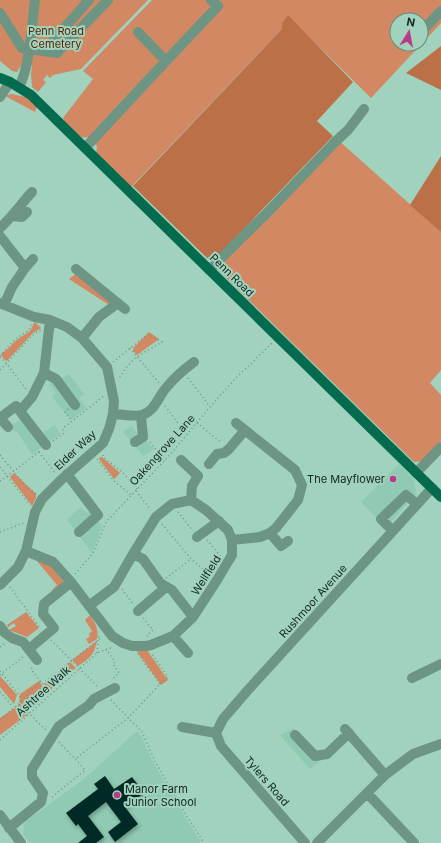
<svg xmlns="http://www.w3.org/2000/svg" width="441" height="843" viewBox="0 0 441 843" font-family="Inter,sans-serif">
<defs>
<filter id="shadow"><feDropShadow dx="1.5" dy="2.5" stdDeviation="2" flood-color="#0004"/></filter>
</defs>
<rect width="100%" height="100%" fill="#a1d2bd"/>
<path fill="#90cab2" d="M48 370 56 373 60 379 69 374 84 394 79 398 86 408 71 420 52 397 56 393 49 384 54 380Z
M20 420 25 425 42 434 54 425 61 434 32 454 17 432 14 431 10 427Z
M131 426 138 434 139 433 154 449 143 456 123 432Z
M399 464 414 479 416 494 386 527 361 502Z
M81 507 87 513 91 510 102 526 92 553 67 520Z
M293 728 310 746 318 753 344 741 310 769 280 735Z
M137 731 142 738 154 764 181 810 201 843H30L23 834 25 822 84 779Z"/>
<path fill="#d18863" fill-rule="evenodd" d="M0 0H148L81 69 53 75 50 78 47 75 43 80 46 82 38 92 32 87 31 74 32 65 22 64 17 72 12 71 0 61Z
M152 0H441V23L371 98 288 16 282 23V29L132 186 130 187 96 154 97 146 87 137C78 140 70 127 64 121L63 118 93 79 83 71ZM397 20H421V44H397Z
M12 94 30 98 37 107 35 112 7 97V95Z
M337 139 441 232V370L430 383 441 395V441L424 461 414 462 217 269Z
M77 273 90 287H93L110 302 109 305 69 279Z
M34 323H36L41 328 33 333 7 361C4 360 2 357 1 354L9 348 15 341 30 331Z
M149 332 159 339 137 355 133 351 134 347Z
M100 457H102L120 473 114 479 99 459Z
M14 473 36 494V498L32 506 10 477Z
M37 561H47L64 582 53 591 52 590 57 585Z
M26 612 39 628 27 637 9 630 16 626 14 623 8 627 7 625Z
M90 615C95 623 99 629 97 639L89 644 86 639 90 637 89 634 92 631 85 620Z
M97 641C94 655 90 658 78 666L72 660Z
M136 650H147L168 680 161 685Z
M70 662 76 668 52 685 54 687 49 691 44 684Z
M0 676 17 695 14 704 0 687Z
M39 681 47 692 25 707 19 702 20 694Z
M20 704 28 714 0 735V718Z"/>
<path fill="#bc7048" d="M288 15 353 82 317 121 333 136 215 259 207 258 133 186 282 29V23Z
M441 46V90L406 73Z
M441 156V232L410 205Z"/>
<path fill="#002a27" filter="url(#shadow)" d="M105 776 114 789 132 777 144 793 125 807 138 824 115 842 108 832 121 822 106 802 88 816 104 837 96 843H78L87 836 78 824 76 826 66 813 98 789 94 784Z"/>
<g fill="none" stroke-linecap="round" stroke-linejoin="round">
<path stroke="#709787" stroke-width="1.5" stroke-dasharray="1 3" stroke-linecap="butt" d="M130 348 159 383
M0 356 14 340 29 330 31 324
M0 357 6 363 26 389
M113 362 148 334 162 342 136 357 126 368 118 380
M0 370 35 333 41 330
M188 378 210 407
M165 406 187 435
M68 409 65 412 72 421
M197 423 222 443
M53 441 63 434V428L104 396
M150 442 165 461
M39 452 56 474
M0 455 25 485 36 494
M103 455V457L122 472 138 490
M97 459 114 481 131 495
M0 467 30 505
M0 481 14 471 41 450
M136 491 151 510
M178 512 193 531
M162 524 191 559 210 575
M0 532 24 523
M207 540 221 557
M75 574 93 553 106 522 168 457 210 407 235 379 272 343
M166 578 190 560
M10 587 41 629
M122 589 133 604
M143 618 153 630 147 635 148 637
M51 640 98 687
M0 647 5 643
M106 649 115 662 113 664 119 673 114 677 115 681
M97 653 99 633
M138 654 160 684
M32 668 31 669 40 681
M0 671 22 699
M0 675 24 656
M0 692 13 707
M111 700 142 732 155 761 179 804 204 843
M19 704 47 731
M0 720 23 700 40 681 42 684 102 637
M0 740 97 653 113 647
M59 742 75 759
M52 797 85 770 75 759 128 718 160 684 168 677 152 654"/>
<path stroke="#6d9584" stroke-width="10" d="M0 13 22 48 57 53 108 0
M138 32 166 61 218 6 211 0
M421 32 441 11
M44 51 89 0
M19 87C30 66 32 24 35 0
M0 97 10 82
M85 148 166 61
M13 216 22 217 27 212
M0 228C12 217 21 204 32 192
M0 236 25 268 12 287 4 305
M25 268 33 259
M76 269 125 309
M209 270 266 214 335 142 348 130 364 109
M0 303 34 317 50 320 67 327 82 338 107 367 114 401 113 414 109 429 103 443 61 480 42 499 35 512 26 551 18 567 0 585
M82 338 99 317 118 303
M44 373 56 379 75 405
M20 411 32 397 44 373 50 320
M113 414C120 414 136 417 142 415 155 411 158 397 166 388 174 378 183 370 194 362
M8 427 0 418 16 406 46 445
M135 442 143 437 141 416
M181 460 198 476 192 486 191 500
M209 464 217 454 224 453 229 449 245 430
M416 473 441 447
M67 474 98 515 79 532
M393 531 381 519 406 495 417 504
M270 533 281 546 288 541
M197 537 219 521
M232 540 260 537 270 533 276 528 298 500 302 485 295 470 236 423
M26 551 53 562 71 582 112 636 123 643 132 646H146L151 645 173 636 193 617 217 580 232 555V540L228 530 206 510 191 500 172 504 156 517 133 554 143 559 160 583 172 590 193 617
M90 605 114 587 133 554
M138 611 166 587
M0 626 5 633 12 638 23 642 37 660
M173 636 188 653
M29 649 54 628 43 614 44 604 71 582
M412 678 441 664
M182 727 216 733
M345 729 385 775
M216 733 223 719 248 690 432 488
M216 733 221 746 305 843
M295 735 315 756 327 754 349 733
M367 793 414 843
M0 815 21 843
M9 828 41 802 43 793 32 777V769L59 726 89 705 94 699 115 688
M317 843 385 775 413 754 441 744"/>
<path stroke="#046b4f" stroke-width="10" d="M0 78 10 82 31 95 441 497"/>
</g>
<g fill="#b93a86" stroke="#a1d2bd" stroke-width="1.5">
<circle cx="393" cy="479" r="4"/>
<circle cx="117" cy="795" r="4"/>
</g>
<g text-anchor="middle" stroke-width="4" stroke-linejoin="round" paint-order="stroke">
<g font-size="11" fill="#592708" stroke="#a1d2bd">
<text x="56" y="35">Penn Road<tspan x="56" dy="13">Cemetery</tspan></text>
</g>
<g font-size="11" fill="#12261e" stroke="#a1d2bd">
<text transform="translate(232 275) rotate(44)" y="4">Penn Road</text>
<text transform="translate(75 450) rotate(-43)" y="4">Elder Way</text>
<text transform="translate(162 450) rotate(-48)" y="4">Oakengrove Lane</text>
<text transform="translate(206 575) rotate(-58)" y="4">Wellfield</text>
<text transform="translate(313 601) rotate(-48)" y="4">Rushmoor Avenue</text>
<text transform="translate(43 691) rotate(-42)" y="4">Ashtree Walk</text>
<text transform="translate(267 781) rotate(49)" y="4">Tylers Road</text>
</g>
<g font-size="11" fill="#12261e" stroke="#a1d2bd" text-anchor="end">
<text x="385" y="483">The Mayflower</text>
<text x="125" y="793" text-anchor="start">Manor Farm<tspan x="125" dy="13">Junior School</tspan></text>
</g>
</g>
<g transform="translate(409 32) rotate(11)"><circle r="19" fill="#a1d2bd" stroke="#688d7d"/>
<path d="M0-3L7 15L0 10L-7 15Z" fill="#b93a86"/>
<text y="-6" font-size="11" font-weight="bold" text-anchor="middle" fill="#12261e">N</text>
</g>
</svg>
